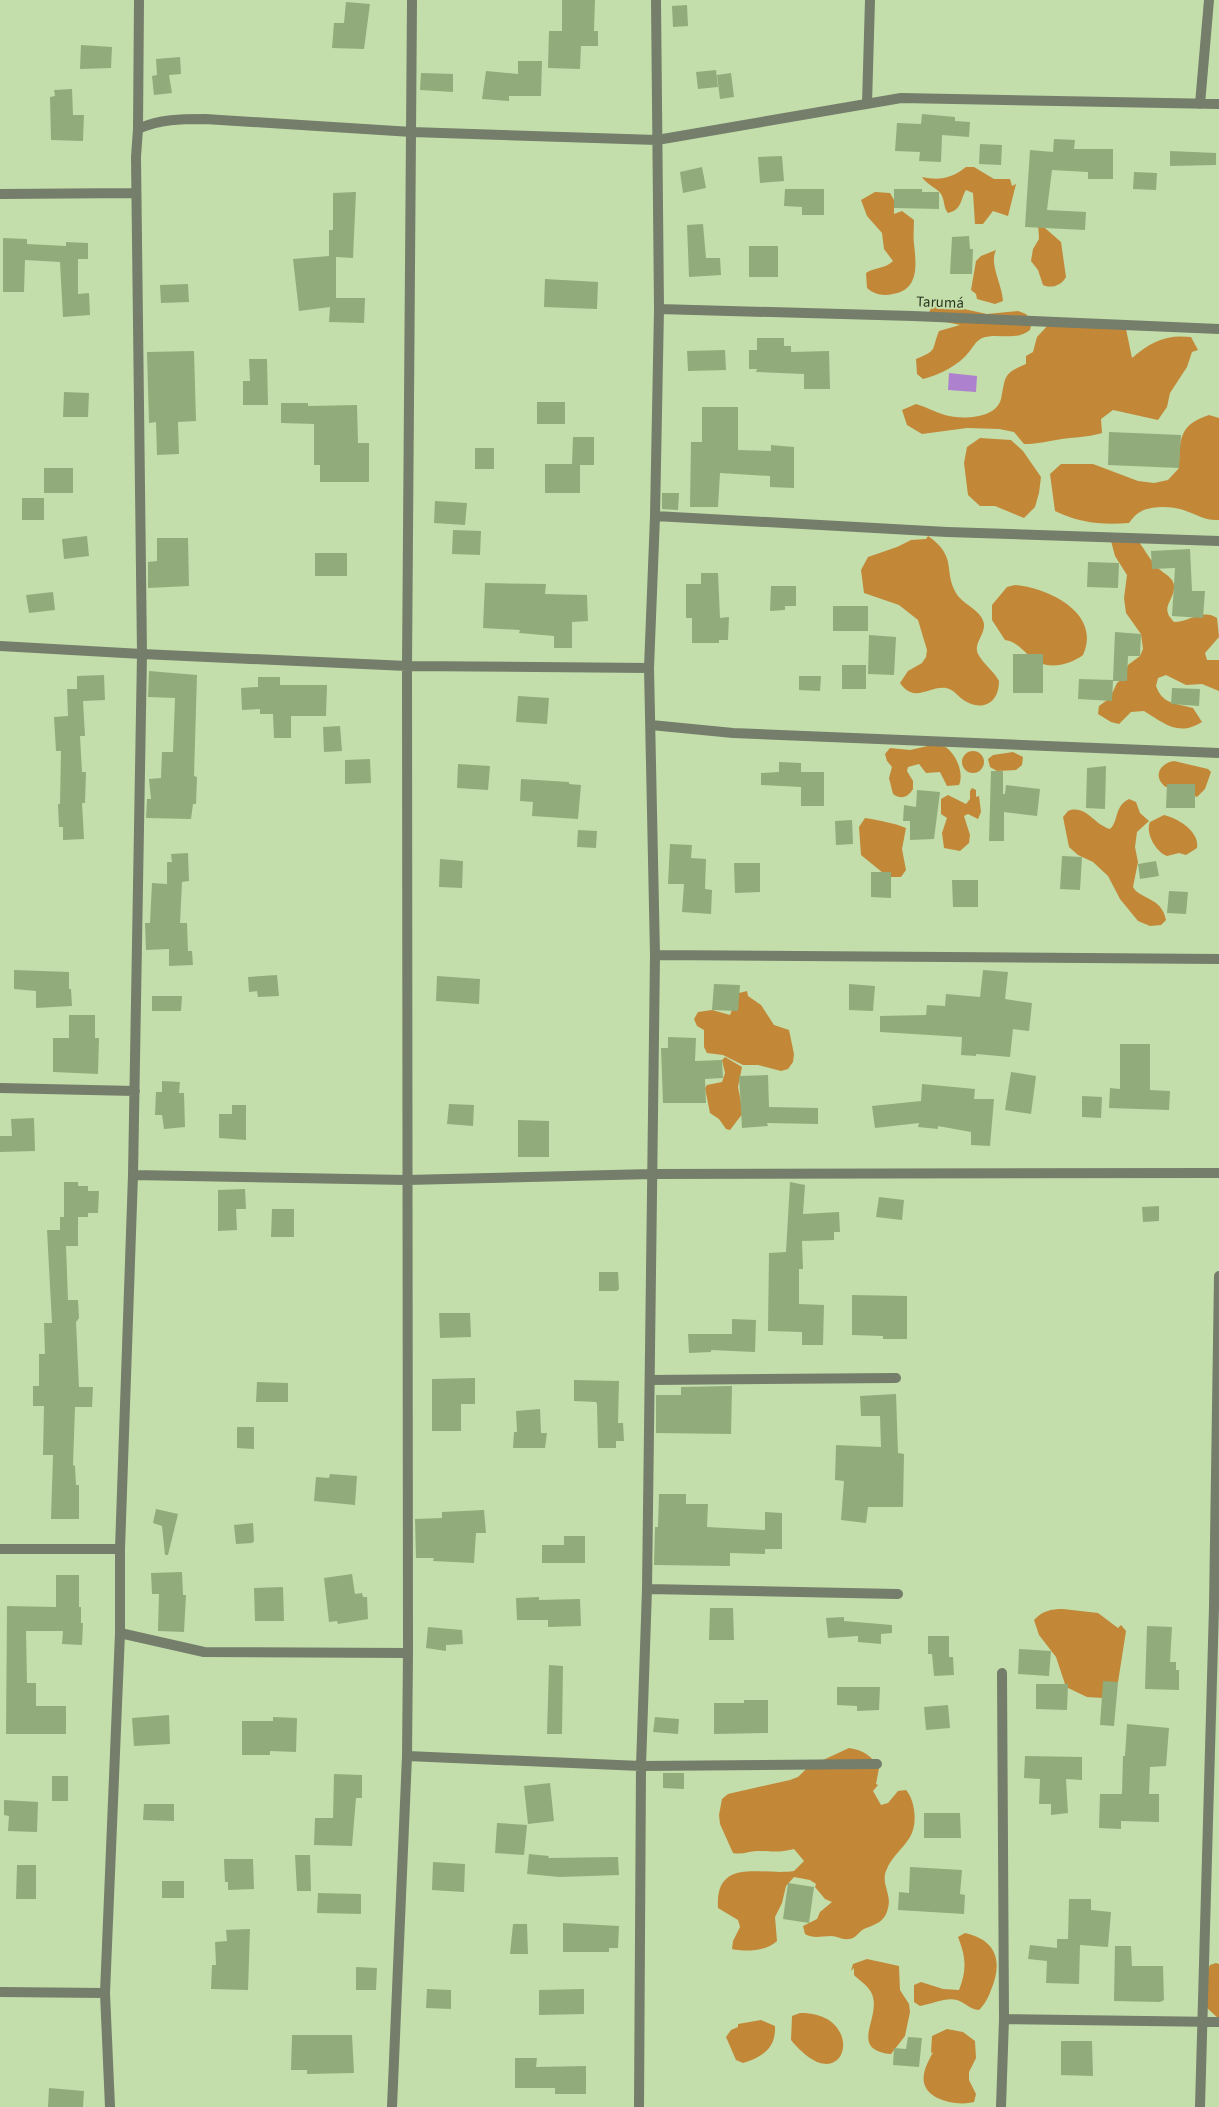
<svg xmlns="http://www.w3.org/2000/svg" width="1219" height="2107" viewBox="0 0 1219 2107" font-family="'Source Sans 3',sans-serif">
<rect width="100%" height="100%" fill="#c3deab"/>
<path fill="#c38738" d="M966 167H974L994 179H1010L1012 186 1016 184 1008 216 993 211 983 224H975L973 193 966 190C960 200 962 210 948 213 943 207 945 200 941 194 936 187 927 185 922 177 940 181 952 178 966 167Z
M875 192 890 193 894 200V214L902 211 914 220C914 228 913 236 914 244 916 263 920 290 893 294 883 296 875 295 867 288L866 273C875 267 885 269 893 261L884 249 882 233 867 216 861 200Z
M1038 222 1061 242 1066 277C1062 285 1052 289 1043 285L1038 270 1031 261 1033 249 1039 239Z
M996 250C989 264 1002 284 1003 301L995 304 977 299 976 294 971 290 976 261 981 256Z
M941 304 987 314 1018 311 1026 314 1032 322 1030 330C1015 342 998 332 982 338 975 342 974 346 969 352 959 365 939 375 923 379L917 374 916 359C938 350 931 351 939 331L960 325 932 319 929 312 933 305Z
M1050 323 1126 329 1132 358C1150 342 1166 334 1191 337L1198 350 1192 352 1187 367 1170 393 1167 407 1158 420 1113 410 1101 419 1102 433C1086 438 1072 437 1056 440 1044 442 1036 444 1024 444L1014 432 999 429 967 428 922 434 907 425 902 410 916 404C926 407 935 412 945 415 961 420 996 419 1001 399 1006 377 1002 374 1026 364V356L1033 352 1037 337Z
M1209 415 1219 418V520C1206 521 1198 515 1186 511 1174 506 1151 505 1140 512 1136 514 1132 519 1129 523 1101 525 1080 523 1055 511L1050 474 1061 464H1093L1138 481 1154 483 1168 480 1179 468C1180 440 1178 425 1209 415Z
M980 438 1011 440 1023 451 1041 477 1039 493 1035 507 1024 518 995 506H980L968 495 964 463 967 447Z
M928 536C958 557 943 570 956 593 963 605 982 610 984 624 985 635 973 644 978 654 983 664 994 671 999 681 999 702 984 712 965 701 958 697 954 689 946 688 928 686 915 704 900 683L908 671 922 663 926 657 927 650 918 620 899 605 864 593 861 570 868 557 897 547 911 540 926 539Z
M1111 541 1139 542C1145 550 1149 558 1155 565 1161 573 1176 577 1174 589 1172 603 1160 608 1174 622 1189 622 1203 608 1217 618L1219 637 1205 653 1207 660H1219V691L1202 684 1186 685 1166 675 1158 678 1156 686C1163 705 1176 703 1193 708L1202 722C1178 737 1164 723 1144 711L1131 712 1119 724 1111 722 1098 714 1099 706 1110 698 1117 683 1123 678 1128 665 1140 656 1143 649 1141 634 1126 613 1124 598 1127 575 1115 556Z
M1015 585C1048 588 1102 613 1083 655 1071 664 1050 670 1037 661 1024 654 1019 642 1005 640L992 620V605L1007 587Z
M932 745C937 745 943 745 947 748 957 756 964 774 959 785L947 786 940 772 926 773 919 764 908 767 907 771 913 781V789C908 797 902 800 893 794L889 778 892 767 887 761 885 754 890 748 910 750Z
M962 762a11 11 0 1 1 22 0a11 11 0 1 1-22 0Z
M1013 752 1023 757 1022 765 1016 770 997 771 990 767 988 759 993 755Z
M1174 761 1208 769 1211 772 1205 789 1197 797 1174 785 1166 787C1152 777 1160 763 1174 761Z
M972 788 976 790V797L979 796 981 812 978 819 968 814 964 816 970 835 969 843 960 851 944 848 942 833 947 818 941 814V799L948 795 966 804 970 799V791Z
M1129 799 1136 802 1140 813 1149 821 1137 832 1135 847 1138 862 1133 887C1139 899 1162 897 1166 920L1161 925 1150 926 1138 921 1120 899 1108 876 1093 862 1078 855 1069 847 1063 817 1068 811C1086 804 1094 825 1110 829 1119 821 1114 806 1129 799Z
M1164 815C1177 818 1200 831 1197 848L1186 855 1179 853 1167 856C1156 852 1145 833 1150 822Z
M865 818C878 820 894 823 906 828L902 849 906 870 901 877H888L861 855 859 827Z
M747 991 748 996 761 1005 774 1025 789 1030 794 1054 793 1062 788 1069 781 1071 758 1065H743L723 1055 707 1053 704 1047V1030L697 1026 694 1019 698 1012 712 1010 730 1015 739 993Z
M725 1057 742 1067 738 1087 743 1113 730 1130 726 1129 719 1119 710 1113 705 1088 707 1085 722 1082 725 1073 722 1060Z
M1063 1609 1098 1613 1118 1628 1121 1625 1126 1631 1118 1682 1103 1698 1087 1697 1066 1687 1056 1657 1039 1635 1034 1620C1042 1611 1051 1609 1063 1609Z
M849 1748C863 1750 872 1756 879 1768L876 1784 878 1785 873 1791 881 1805 888 1803 898 1791 906 1790C915 1800 918 1824 910 1837 903 1849 891 1857 886 1871 881 1884 892 1895 888 1908 885 1922 876 1924 864 1929 858 1932 857 1938 849 1939 842 1940 837 1936 831 1936 821 1936 814 1939 805 1934L803 1926 817 1919 820 1912 832 1902 825 1899 815 1887 816 1884 810 1880 794 1877 786 1886 782 1903 775 1917 777 1941C767 1951 746 1952 732 1949L733 1941 740 1927 738 1920 718 1908C715 1856 762 1876 794 1871L804 1861 794 1849C777 1853 773 1851 757 1851 749 1851 743 1855 733 1853L720 1824 719 1815 722 1799 728 1794 790 1780 798 1777 808 1767Z
M965 1933C997 1940 1003 1962 991 1990 988 1998 985 2004 979 2010 969 2009 966 2003 957 2000 947 1997 931 2004 920 2006L914 2002V1985L921 1982 943 1989 959 1990C967 1970 966 1957 958 1937Z
M867 1959 899 1966 900 1990 909 2004 910 2012 905 2036 891 2054C846 2049 884 2016 871 1992 867 1985 859 1980 854 1975V1968L851 1971 853 1964Z
M1216 1963 1219 1964V2019L1206 2007V1973L1210 1965Z
M800 2013C870 2012 846 2107 791 2040L792 2016Z
M761 2020 775 2026C776 2048 763 2057 743 2063L736 2060 726 2037 731 2030 738 2027V2024Z
M947 2029 963 2032 975 2041 976 2058 969 2072V2080L976 2094 974 2102C956 2107 919 2099 924 2074 925 2067 930 2058 933 2052L931 2053 932 2036Z"/>
<path fill="#ae81ce" d="M949 373 977 376 976 392 948 390Z"/>
<path fill="#92ab7a" d="M562 0H595L594 31H598V46H581L580 69 548 68 549 31H562Z
M346 2 370 4 364 49 332 48 334 23H344Z
M687 5 688 26 673 27 672 6Z
M81 45 112 47 111 68 80 69Z
M180 57 181 74 169 75 172 93 154 95 152 76 157 75 156 59Z
M518 61H542L541 96H509V101L482 99 486 71 518 74Z
M716 70 718 87 698 89 696 72Z
M421 73 453 74V92L420 90Z
M731 73 734 97 720 99 717 75Z
M72 89 73 115H84L83 141 51 140 50 97 55 96 54 90Z
M922 114 955 117V121L970 122 969 137 942 135 941 162 919 161 920 152 895 151 897 123 921 124Z
M1054 139 1075 140 1074 149H1113V179H1088V172L1052 170 1047 210 1086 212 1085 230 1025 227 1030 150 1053 152Z
M980 144 1002 145 1001 165 979 164Z
M1170 151 1216 153V165L1170 166Z
M782 156 784 181 760 183 758 157Z
M702 167 706 188 683 193 680 172Z
M1134 172 1157 173 1156 190 1133 189Z
M785 189H824V215H802V207L784 206Z
M894 189H922V192H939V209L894 208Z
M356 192 353 258 336 257V298H365L364 323 329 322 330 307 299 311 293 259 329 256V230H333V193Z
M703 224 706 258H720L721 275 689 277 687 225Z
M969 236 970 249H973L972 274H950L952 237Z
M3 238 27 239V244L66 246V242L88 243V259H78V294L89 293 90 315 63 317 60 262 25 260 24 292H3Z
M749 246H778V277H749Z
M545 279 598 282 597 309 544 307Z
M188 284 189 302 161 303 160 285Z
M757 338H784V346H791V352L829 351 830 389H804V374L756 372 757 369H749V350H757Z
M725 350 726 370 688 371 687 351Z
M194 351 196 421 178 422 179 454 157 455 156 422 149 423 147 352Z
M249 359H267L268 405H243V381H250Z
M64 392 89 393 88 417H63Z
M537 402H565V424H537Z
M281 403H308V406L357 405 358 443H369V482H320V465H314V424L281 423Z
M702 407H738V450L771 451V445L794 447V488L770 487V476L720 473 718 507H690L691 442H702Z
M1109 432 1181 435 1179 468 1108 465Z
M573 437H594V465H580V493H545V464H572Z
M475 448H494V469H475Z
M44 468H73V493H44Z
M662 493H679L678 510 662 509Z
M22 498H44V520H22Z
M435 501 467 503 465 525 434 523Z
M453 530 481 531 480 555 452 554Z
M87 536 89 556 64 559 62 539Z
M157 538H188L189 586 148 588V562L157 561Z
M1190 549 1192 591H1205L1203 618 1172 616 1175 568 1152 569 1151 551Z
M315 553H347V576H315Z
M1088 562 1119 563 1118 588 1087 587Z
M701 573H718L720 618 729 617 728 640H719V643H692V618H686V584H701Z
M485 583 546 584 545 594 587 595 588 621 572 622V648H554V636L519 633 520 630 483 628Z
M771 586H796V606H785V610L770 611Z
M53 592 55 610 29 613 26 595Z
M833 606H868V631H833Z
M1115 632 1141 634 1140 656H1128L1127 681H1113L1112 701 1078 699 1079 679 1113 680Z
M869 635 896 637 894 675 868 674Z
M1013 654H1043V693H1013Z
M842 665H866V689H842Z
M149 671 197 675 194 776 197 777 196 804H193L191 819 146 818 147 799H151L149 779 161 778 162 752H173L175 698 148 697Z
M104 675 105 700 83 701 85 736H80L82 772H86L85 803H82L84 839 63 840V827H59L58 804H60L61 751H56L54 717 68 716 67 689H77V676Z
M799 676H821L820 691 799 690Z
M258 677H280V685H327L326 716H291V738H274L273 714H260V709L242 710 241 688 258 687Z
M1172 688 1200 689 1199 706 1171 704Z
M518 696 549 698 547 724 516 722Z
M340 726 342 751 324 752 323 727Z
M370 759 371 783 345 784V760Z
M779 762 801 763V772H824V806H801V787L761 785V773L779 772Z
M458 764 490 766 488 790 457 788Z
M1106 766 1105 809 1086 808 1087 768Z
M991 771H1003V794H1005L1006 785 1040 789 1037 816 1004 812V841H989Z
M521 779 569 782V784L581 785 578 819 532 816 533 802 520 801Z
M1167 784H1195V808H1166Z
M917 790 940 792 934 839 910 840V821H903L904 805 916 807Z
M852 820 853 844 836 845 835 821Z
M578 830 597 831 596 848 577 847Z
M670 844 692 845 691 858 706 859 705 889 712 890 711 914 682 912 684 884H668Z
M188 853 189 881 182 882 180 923H187L188 951H192L193 965 169 966V949L146 950 145 923H150L152 883 167 884V862H172L171 854Z
M1062 856 1082 857 1080 890 1060 889Z
M440 859 463 861 462 888 439 887Z
M1156 861 1159 876 1140 879 1138 864Z
M734 863H760V892L735 893Z
M871 872H891V898L871 897Z
M952 880H978V907H953Z
M1169 891 1188 892 1186 914 1167 913Z
M14 970 69 972V989H71L72 1006 36 1008V991L14 989Z
M983 970 1008 972 1005 999 1032 1003 1029 1031 1013 1029 1010 1057 976 1054V1056L961 1055 962 1037 880 1032V1016L926 1015 927 1005 945 1006 946 994 980 997Z
M277 975 279 996 258 997 257 991 249 992 248 977Z
M437 976 480 979 479 1004 436 1001Z
M714 984 740 985 738 1011 712 1010Z
M849 984 875 986 873 1011 849 1010Z
M152 996H182L181 1011H152Z
M69 1015H95V1038H99L98 1074 53 1072V1038H69Z
M668 1037 696 1038 695 1061 722 1060 723 1078 705 1079 706 1103H663L661 1048H668Z
M1120 1044H1150V1090L1170 1091 1169 1110 1109 1108 1110 1088 1120 1089Z
M1011 1072 1036 1076 1031 1114 1005 1110Z
M768 1075 769 1107 818 1108V1124L767 1123 768 1126 742 1128 739 1076Z
M162 1081 180 1082 179 1093H184L185 1127 164 1129 162 1115H155L156 1092H162Z
M922 1084 975 1089 974 1099H994L990 1146 971 1145V1132L938 1126V1129L918 1127 919 1123 875 1128 872 1106 921 1101Z
M1082 1096 1102 1097 1101 1118 1082 1117Z
M449 1104 474 1105 473 1126 447 1124Z
M232 1105H246V1140L219 1138V1114H232Z
M34 1118 35 1151 0 1152V1136H12L11 1119Z
M518 1120 549 1121V1157H518Z
M64 1182H78V1186H88V1191H99L98 1213H88V1217H78V1246H66L68 1300H78L79 1318 76 1322 79 1387H93L92 1407H75L73 1465 75 1466 76 1485H79V1519H51L53 1455H43L44 1406H33V1386H39V1354H45L44 1323H52L47 1230H60V1217H64Z
M790 1182 805 1185 803 1214 839 1212 840 1232H834V1240L802 1241 803 1269H799V1304L824 1305 823 1345H802V1332L768 1331 769 1253 786 1252Z
M245 1189 246 1209H236L237 1230 218 1231V1190Z
M879 1197 904 1200 902 1220 876 1217Z
M1159 1206V1221L1143 1222 1142 1207Z
M272 1209H294V1237H271Z
M599 1272H618L619 1289 617 1291H599Z
M852 1295 907 1296V1339H883V1336L852 1335Z
M439 1313H470L471 1337 440 1338Z
M732 1319 756 1320 755 1352 711 1350V1352L689 1353 688 1334H732Z
M475 1378V1404H461V1431H432V1379Z
M574 1380 619 1381 618 1423H623L624 1441H616V1448H598L597 1404 596 1402 574 1401Z
M257 1382 288 1383V1402H256Z
M732 1386 731 1434 656 1433V1395H681V1387Z
M896 1394 898 1453 904 1454 903 1507H868L866 1523 841 1520 844 1481 835 1480 836 1445 881 1447 880 1416H861L860 1396Z
M540 1409 541 1433H547L545 1448H513L514 1432H517L516 1411Z
M237 1427H254V1449L237 1448Z
M330 1474 357 1476 355 1505 314 1501 316 1477 329 1478Z
M659 1494H686V1504H708L707 1527 765 1530V1512L782 1513V1549H765V1554L730 1553V1566L654 1565 655 1527H658Z
M156 1509 178 1514 168 1555H165L162 1526 153 1523Z
M484 1510 486 1533H476L474 1563 433 1561 434 1558H416L415 1519 442 1518V1512Z
M253 1523 254 1541 252 1543 236 1544 234 1525Z
M564 1536H585V1563H542V1545H564Z
M182 1572 183 1595H186L184 1632 158 1631 159 1594H152L151 1573Z
M352 1574 355 1594 362 1593 363 1597H367L368 1619 338 1624 337 1621 329 1622 324 1578Z
M56 1575H79V1607H81V1623H83L82 1645 62 1644 63 1631H26L27 1683H36V1706H66V1734H6L7 1606 56 1607Z
M283 1587 284 1621H255L254 1588Z
M539 1597V1600L580 1599 581 1626 548 1627V1620H517L516 1598Z
M710 1608H733L734 1640H709Z
M844 1617V1621L892 1625V1633L881 1634V1644L858 1642V1636L828 1638 826 1618Z
M1147 1626 1172 1627 1170 1662H1176V1670H1179V1690L1145 1689Z
M428 1627 462 1630 463 1644 446 1645V1651L426 1648Z
M928 1636H949V1657H953L954 1675 934 1676 932 1654H928Z
M1019 1649 1051 1651 1049 1676 1018 1674Z
M549 1665 563 1666 562 1734H547Z
M1103 1681 1118 1682 1114 1726 1100 1725Z
M1036 1684H1068L1067 1710 1036 1709Z
M837 1687H880L879 1710 857 1711V1706L837 1705Z
M744 1700H768V1733L714 1734V1703H744Z
M948 1705 950 1728 926 1730 924 1707Z
M169 1715 170 1744 134 1746 132 1718Z
M273 1717 297 1718 296 1752 270 1751V1755H242V1721H273Z
M655 1717 679 1719 678 1734 653 1732Z
M1127 1724 1169 1728 1166 1766 1150 1767 1149 1794H1159V1822L1121 1821V1829L1099 1828 1100 1794H1122L1123 1756H1125Z
M1025 1756 1082 1757V1780L1066 1779 1068 1813 1051 1815V1804H1039L1040 1779 1024 1778Z
M663 1773H684V1789L663 1788Z
M334 1774 362 1775V1798H356L352 1846 314 1845 315 1818H333Z
M52 1776H68V1801H52Z
M550 1783 554 1821 528 1824 524 1786Z
M4 1800 38 1802 37 1832 8 1831 9 1816 4 1815Z
M144 1804H174V1821L143 1820Z
M924 1813H960L961 1838H924Z
M497 1823 527 1825 524 1855 495 1853Z
M529 1854 549 1856 548 1858 618 1857 619 1875 560 1877 527 1874Z
M295 1855H310L311 1891H297Z
M224 1859H253L254 1889 228 1890V1882H225Z
M433 1862 465 1864 464 1892 432 1890Z
M17 1865H36V1899H16Z
M910 1867 962 1870 960 1894 965 1895 964 1914 898 1910 899 1892 909 1893Z
M162 1881H184V1898H162Z
M788 1883 814 1887 809 1923 783 1919Z
M318 1893 361 1894V1914L317 1913Z
M1069 1899H1091V1910L1111 1912 1108 1947 1080 1945 1079 1984 1046 1983 1047 1961 1028 1959 1030 1945 1057 1948V1939H1068Z
M563 1923 619 1926 618 1948H609V1952H563Z
M513 1924H527L528 1954H510Z
M250 1929 248 1990 211 1989 212 1965H216L215 1942 227 1941 226 1930Z
M1115 1946H1131L1132 1966H1163L1164 2000 1160 2002 1114 2001Z
M356 1967 377 1968 376 1990H356Z
M427 1989 451 1990V2009L426 2008Z
M584 1989V2014L539 2015V1990Z
M292 2035H352L354 2073 307 2074V2070H291Z
M908 2037 922 2038 919 2067 893 2065 894 2048 906 2049Z
M1061 2041H1092L1093 2076 1061 2075Z
M515 2058H537L536 2067 586 2066V2094H555V2088H515Z
M49 2088 84 2091 83 2107H48Z"/>
<g fill="none" stroke-linecap="round" stroke-linejoin="round">
<path stroke="#747e6a" stroke-width="10" d="M867 104 870 0
M1200 104 1209 0
M138 129 139 0
M0 194 136 193
M659 309 913 316 1219 329
M655 516 947 532 1219 541
M0 646 142 654 136 157 138 129C160 119 181 119 205 119L412 132 657 140 901 98 1219 104
M651 725 733 733 1219 753
M655 955 1219 959
M0 1088 135 1091
M133 1175 407 1180 652 1174 1219 1173
M650 1380 896 1378
M0 1549H120
M647 1589 898 1594
M120 1633 204 1652 408 1653
M1002 1673 1004 2019
M407 1756 641 1766 877 1764
M0 1992 105 1993
M110 2107 105 1993 120 1633V1549L133 1175 142 654 407 666 649 668
M392 2107 407 1756 408 1653 407 666 412 0
M639 2107 641 1766 647 1589 655 955 649 668 655 516 659 309 656 0
M1001 2107 1004 2019 1219 2022
M1200 2107 1214 1607 1219 1276"/>
</g>
<g text-anchor="middle" stroke-width="4" stroke-linejoin="round" paint-order="stroke">
<g font-size="15" fill="#2a3521" stroke="#c3deab">
<text transform="translate(940 302) rotate(2)" y="5">Tarumá</text>
</g>
</g>
</svg>
